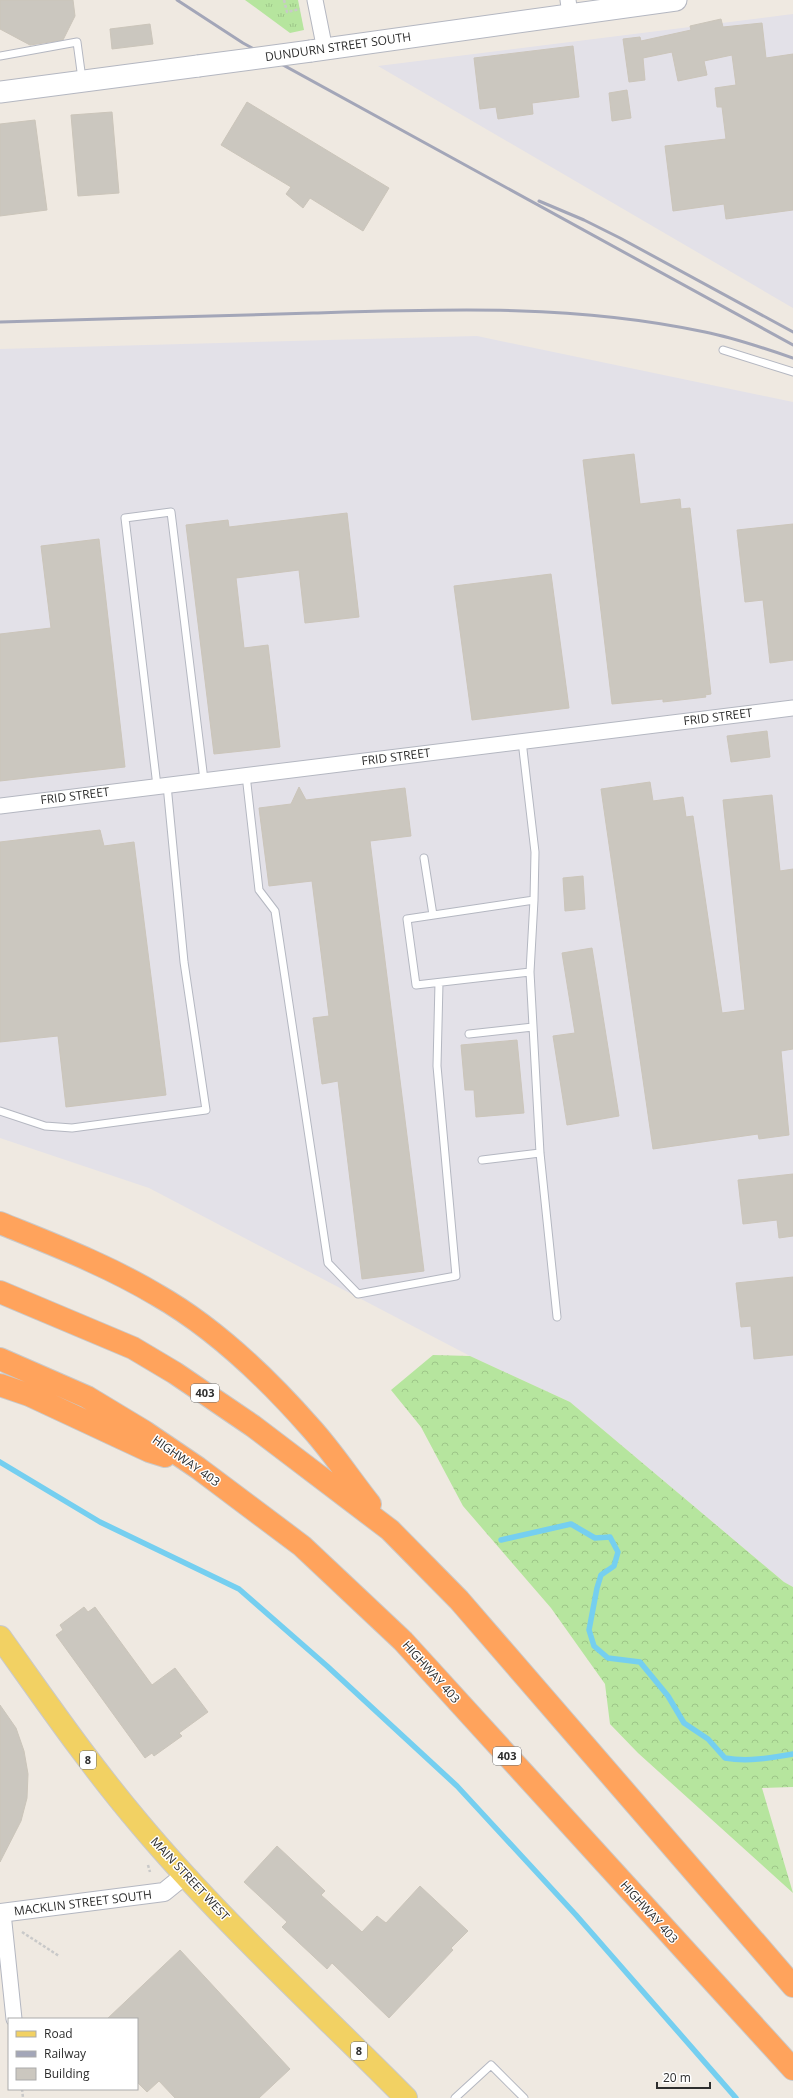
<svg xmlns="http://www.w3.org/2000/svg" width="793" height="2098" viewBox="0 0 793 2098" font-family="'Open Sans',sans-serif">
<defs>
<pattern id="forest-crowns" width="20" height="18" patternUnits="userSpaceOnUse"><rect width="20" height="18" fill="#b6e59e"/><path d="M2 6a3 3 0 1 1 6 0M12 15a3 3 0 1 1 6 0" fill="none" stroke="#9dc588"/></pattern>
<pattern id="park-tufts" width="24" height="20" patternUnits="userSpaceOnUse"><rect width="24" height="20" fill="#b6e59e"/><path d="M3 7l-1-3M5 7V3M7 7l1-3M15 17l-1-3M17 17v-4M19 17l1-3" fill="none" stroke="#9dc588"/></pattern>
</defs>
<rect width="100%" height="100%" fill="#efe9e1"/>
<path fill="#e3e1e8" d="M793 14V308L378 66Z
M477 336 793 402V1587L784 1582 570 1402 470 1356 149 1188 0 1138V349Z"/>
<path fill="url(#forest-crowns)" d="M433 1355 470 1356 570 1402 784 1582 793 1587V1787L762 1788 793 1893 638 1753 610 1724 605 1684 551 1608 463 1506 421 1427 391 1390Z"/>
<path fill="url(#park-tufts)" d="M245 0H298L304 30 290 33Z"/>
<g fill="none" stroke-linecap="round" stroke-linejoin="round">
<path stroke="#75cff0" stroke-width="5.5" d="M0 1462 100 1522 239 1589 327 1666 457 1786 576 1915 736 2098
M501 1540 571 1524 595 1538 610 1537 618 1552 614 1566 601 1575 597 1588 589 1630 594 1646 608 1658 640 1662 668 1696 684 1723 708 1739 725 1758C748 1762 770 1758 793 1754"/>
</g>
<path fill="#cbc7bf" stroke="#cbc5ba" d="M0 0H73L75 16 63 40 30 45 0 29Z
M721 19 723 27 762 23 766 58 793 54V210L726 219 724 204 673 211 665 146 726 139 722 107H717L715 88 736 85 732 55 704 61 707 75 678 81 672 52 643 58 645 80 629 82 623 39 640 37 641 41 691 30 690 26Z
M150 24 153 44 112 49 110 29Z
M573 46 579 97 532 103 533 114 498 119 496 107 480 109 474 58Z
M627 90 631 118 612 121 609 93Z
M247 102 389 188 363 231 310 198 303 208 286 194 291 187 221 145Z
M112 112 119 193 78 196 71 115Z
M35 120 47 210 0 216V124Z
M634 454 640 504 680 499 681 509 690 508 711 694 705 695 706 697 663 702V699L612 704 583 460Z
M347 513 359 617 305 623 299 570 236 578 244 648 268 645 280 747 214 754 186 525 228 520 229 527Z
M793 524V660L770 663 763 600 745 602 737 530Z
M99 539 125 767 0 781V634L51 628 41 546Z
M551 574 569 708 472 720 454 586Z
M767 731 770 757 731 762 727 736Z
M650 782 653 801 683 797 686 817 693 816 722 1013 745 1010 723 800 772 795 780 871 793 869V1049L781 1051 789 1135 759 1139 758 1134 653 1149 601 789Z
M299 787 306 800 405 788 411 836 370 841 424 1271 362 1279 338 1081 322 1084 313 1018 329 1016 312 881 269 886 259 808 291 804Z
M100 830 104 846 134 842 166 1095 66 1107 58 1036 0 1042V842Z
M583 876 585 909 565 911 563 878Z
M592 948 619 1116 567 1125 553 1036 575 1033 562 953Z
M517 1040 524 1113 476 1117 474 1090H465L461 1045Z
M793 1174V1236L779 1238 777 1220 743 1224 738 1180Z
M793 1277V1355L754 1359 751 1326 741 1327 736 1283Z
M84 1607 88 1612 95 1607 152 1685 175 1668 208 1712 179 1733 182 1736 154 1756 152 1753 145 1758 56 1635 63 1630 60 1625Z
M0 1705 16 1728 24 1751 28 1774 27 1798 21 1821 0 1862Z
M277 1846 325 1891 321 1895 362 1932 377 1916 386 1923 420 1886 468 1931 451 1948 453 1950 389 2018 332 1963 327 1969 282 1927 287 1922 244 1882Z
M180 1950 290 2069 259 2098H175L159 2081 147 2092 137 2082V2019H107Z"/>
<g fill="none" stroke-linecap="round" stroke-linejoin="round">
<defs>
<path id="service" d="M0 56 77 42 82 79
M723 350 793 372
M522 741 535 852 534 900 530 972 540 1153 557 1317
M246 775 259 890 275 911 328 1263 358 1294 456 1276 437 1066 439 983
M157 786 125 518 171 512 204 780
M424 858 433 915
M530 972 416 985 407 919 534 900
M469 1034 533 1027
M0 1111 45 1126 72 1128 206 1110 184 962 167 785
M482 1160 540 1153
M455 2098 491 2065 524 2098"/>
<path id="minor" d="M315 0 325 50
M568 0 570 14
M0 806 793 708
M3 1913 14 2019"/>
<path id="tertiary" d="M0 1913 164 1892 185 1875"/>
<path id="secondary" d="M311 51 676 0
M0 92 198 66"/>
<path id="primary" d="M0 1637C45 1700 89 1764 139 1823 221 1921 316 2007 406 2098"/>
<path id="motorway" d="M0 1223C54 1245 107 1265 157 1295 215 1328 266 1377 310 1427 332 1451 350 1479 370 1504
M0 1292 133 1348 175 1373 253 1426 390 1530 459 1600 793 1986
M0 1359 87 1397 145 1432 198 1468 302 1546 403 1641 793 2069
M0 1385 29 1395 149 1451 165 1456"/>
</defs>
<use href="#service" stroke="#b4b7c1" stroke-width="9"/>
<use href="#minor" stroke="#b4b7c1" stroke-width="17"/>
<use href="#tertiary" stroke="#b4b7c1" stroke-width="20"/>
<use href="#secondary" stroke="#b4b7c1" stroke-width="23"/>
<use href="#primary" stroke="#c9c9c9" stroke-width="24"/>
<use href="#motorway" stroke="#c9c9c9" stroke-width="24"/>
<path stroke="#c9c9c9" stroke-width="2.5" stroke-dasharray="3 2" stroke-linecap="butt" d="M284 0 287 12 300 9
M148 1865 150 1872
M22 1932 59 1956
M22 2089 23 2098"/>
<use href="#service" stroke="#fff" stroke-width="7"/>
<use href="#minor" stroke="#fff" stroke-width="15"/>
<use href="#tertiary" stroke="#fff" stroke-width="18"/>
<use href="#secondary" stroke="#fff" stroke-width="21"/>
<use href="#primary" stroke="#f2d163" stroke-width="22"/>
<use href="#motorway" stroke="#ffa35c" stroke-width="22"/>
<path stroke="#a3a6b8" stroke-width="3" d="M177 0 243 43 793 345
M539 201 584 220 620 238 793 332
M0 322C104 319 209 316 313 313 444 309 576 304 705 332 735 338 764 348 793 358"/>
<defs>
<path id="secondary-bridge" d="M198 66 311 51"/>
</defs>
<use href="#secondary-bridge" stroke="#b4b7c1" stroke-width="23" stroke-linecap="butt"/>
<use href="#secondary-bridge" stroke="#fff" stroke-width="21"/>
</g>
<g text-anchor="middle" stroke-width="3" stroke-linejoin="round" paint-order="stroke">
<g fill="#fff" stroke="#6d6d6d" stroke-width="1">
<rect x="191" y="1384" width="28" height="18" rx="3"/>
<rect x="493" y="1747" width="28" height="18" rx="3"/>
<rect x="80" y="1751" width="16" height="18" rx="3"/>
<rect x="351" y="2042" width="16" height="18" rx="3"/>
</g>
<g font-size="11" font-weight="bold" fill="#2e2e2e">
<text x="205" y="1397">403</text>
<text x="507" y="1760">403</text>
<text x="88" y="1764">8</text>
<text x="359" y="2055">8</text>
</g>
<g font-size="12" fill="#2e2e2e" stroke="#fff">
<text transform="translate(338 47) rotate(-8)" y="4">DUNDURN STREET SOUTH</text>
<text transform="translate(718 717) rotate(-7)" y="4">FRID STREET</text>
<text transform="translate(396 757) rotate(-7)" y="4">FRID STREET</text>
<text transform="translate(75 796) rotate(-7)" y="4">FRID STREET</text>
<text transform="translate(186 1461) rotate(35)" y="4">HIGHWAY 403</text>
<text transform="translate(431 1672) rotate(48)" y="4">HIGHWAY 403</text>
<text transform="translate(190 1879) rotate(47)" y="4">MAIN STREET WEST</text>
<text transform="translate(83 1903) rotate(-7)" y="4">MACKLIN STREET SOUTH</text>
<text transform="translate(649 1912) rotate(48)" y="4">HIGHWAY 403</text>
</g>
</g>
<rect x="8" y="2018" width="130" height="72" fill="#ffffff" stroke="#ababab"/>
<rect x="16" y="2031" width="20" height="6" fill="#f2d163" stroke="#ababab"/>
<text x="44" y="2038" font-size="12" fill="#2e2e2e">Road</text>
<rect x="16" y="2051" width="20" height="6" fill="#a3a6b8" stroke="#ababab"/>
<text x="44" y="2058" font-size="12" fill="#2e2e2e">Railway</text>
<rect x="16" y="2068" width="20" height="12" fill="#cbc7bf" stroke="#ababab"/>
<text x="44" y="2078" font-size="12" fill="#2e2e2e">Building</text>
<path d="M657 2082v6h53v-6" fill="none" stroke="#2e2e2e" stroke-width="2"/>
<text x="663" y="2082" font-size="12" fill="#2e2e2e" stroke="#ffffff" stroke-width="3" paint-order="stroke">20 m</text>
</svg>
